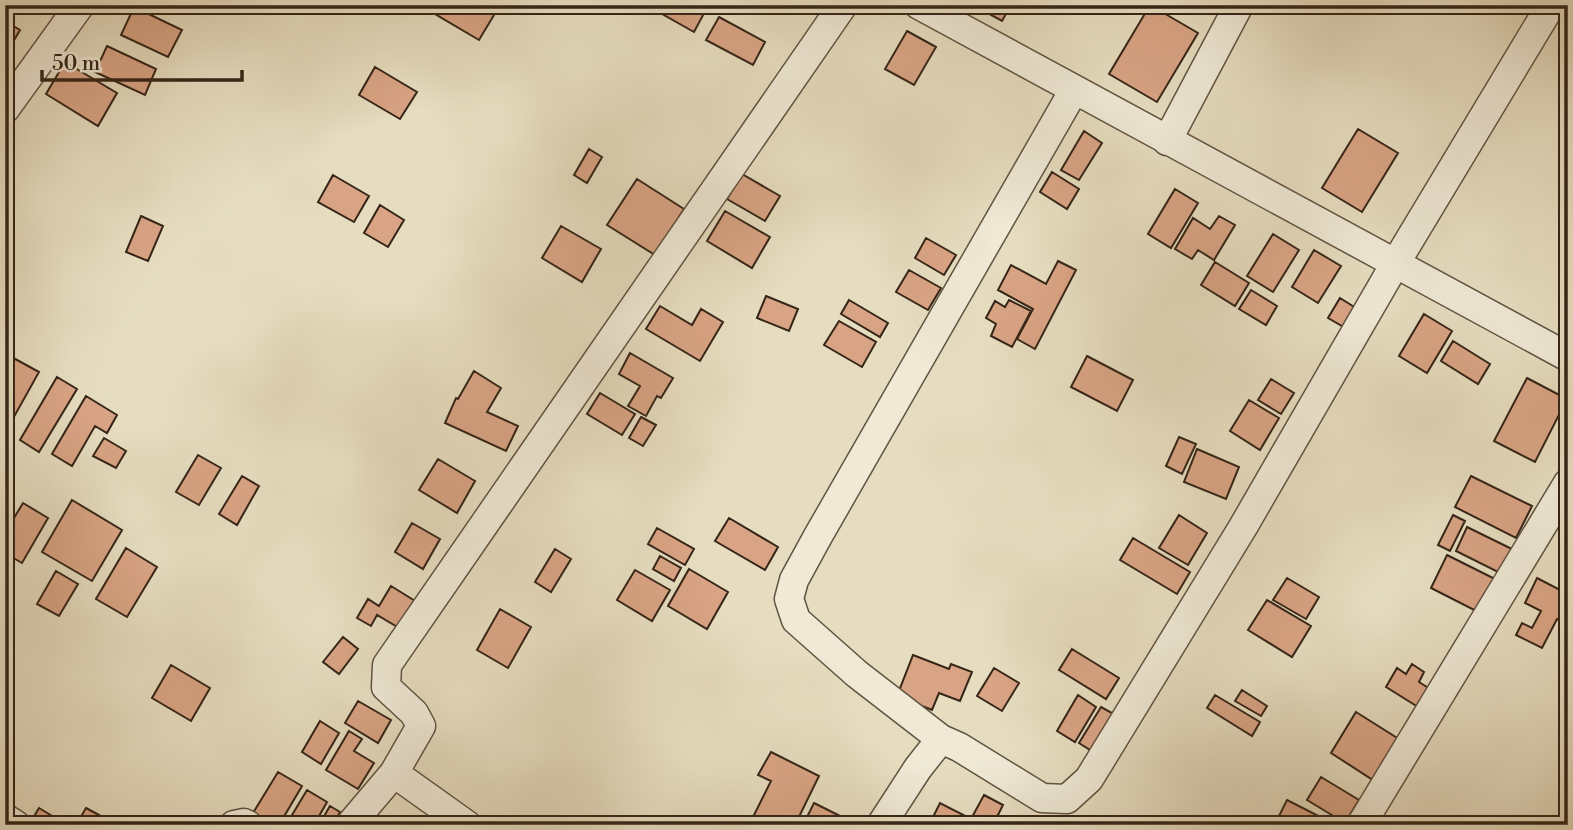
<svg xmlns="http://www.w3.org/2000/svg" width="1573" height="830" viewBox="0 0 1573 830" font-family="'Libre Bodoni',serif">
<rect width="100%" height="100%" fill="#e6ddc0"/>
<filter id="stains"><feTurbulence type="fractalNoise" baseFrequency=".00286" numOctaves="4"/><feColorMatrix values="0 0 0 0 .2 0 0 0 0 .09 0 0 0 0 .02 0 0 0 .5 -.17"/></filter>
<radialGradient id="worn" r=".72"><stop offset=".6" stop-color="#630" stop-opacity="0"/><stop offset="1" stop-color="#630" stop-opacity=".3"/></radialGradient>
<path fill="#d9a485" stroke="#352517" stroke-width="2" d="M433 5H500L479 40 430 11Z
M660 5H707L708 6 694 32 657 11Z
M973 5H1011L1002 21Z
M1150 5 1198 33 1157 102 1109 74Z
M134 7 182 30 168 57 121 35Z
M719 17 765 42 753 65 706 40Z
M5 21 20 30 6 54H5Z
M907 31 936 47 914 85 885 69Z
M107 46 156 69 145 95 95 72Z
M65 62 117 93 98 126 46 94Z
M375 67 417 92 400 119 359 95Z
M1358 129 1398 153 1362 212 1322 188Z
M1084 131 1102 143 1079 180 1061 170Z
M589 149 602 157 587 183 574 175Z
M1052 172 1079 189 1067 209 1040 192Z
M742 174 780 196 765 221 727 199Z
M333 175 369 196 354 222 318 202Z
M637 179 684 209 655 255 607 225Z
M1175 189 1198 203 1171 248 1148 234Z
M380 205 404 220 388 247 364 233Z
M725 211 770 237 752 268 707 241Z
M141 216 163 226 148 261 126 252Z
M1219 216 1235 225 1214 260 1198 250 1192 259 1175 249 1193 218 1210 229Z
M561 226 601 249 582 282 542 258Z
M1273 234 1299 250 1273 292 1247 276Z
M926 238 956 255 944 275 915 258Z
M1314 250 1341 266 1318 303 1292 287Z
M1058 261 1076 270 1035 349 1017 339 1033 309 998 290 1011 265 1046 284Z
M1215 262 1249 283 1235 306 1201 285Z
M909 270 941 288 928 310 896 292Z
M1251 290 1277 306 1266 325 1239 309Z
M766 296 798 309 789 331 757 318Z
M1340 298 1359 310 1347 329 1328 318Z
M849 300 888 323 880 337 841 314Z
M1009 300 1031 311 1012 347 991 336 996 324 986 318 995 301 1005 307Z
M660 306 692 325 701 309 723 322 700 361 646 329Z
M1424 314 1452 331 1427 373 1399 356Z
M839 321 876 342 862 367 824 345Z
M1453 341 1490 364 1478 384 1441 361Z
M630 353 673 378 661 398 657 396 646 416 628 406 640 386 619 374Z
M8 355 39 372 5 433V361Z
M1087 356 1133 380 1117 411 1071 387Z
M474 371 501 388 487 412 518 426 506 451 445 423 456 398 458 399Z
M57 377 77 389 39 452 20 440Z
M1527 378 1567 399 1535 462 1494 441Z
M1271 379 1294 393 1281 414 1258 400Z
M600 393 635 414 622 435 587 414Z
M86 396 117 415 107 433 95 426 72 466 52 454Z
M1249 400 1279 418 1260 450 1230 431Z
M641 417 656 425 643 446 629 438Z
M1179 437 1196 444 1182 474 1166 466Z
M104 438 126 451 116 468 93 456Z
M1197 449 1239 467 1226 499 1184 482Z
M198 455 221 468 199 505 176 492Z
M438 459 475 481 457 513 419 490Z
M242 476 259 486 237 525 219 514Z
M1471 476 1532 506 1516 538 1455 507Z
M72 500 122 530 92 581 42 552Z
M23 503 48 518 22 563 5 553V533Z
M1179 515 1207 533 1188 565 1159 548Z
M1453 515 1465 521 1450 551 1438 545Z
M729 518 778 547 765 570 715 541Z
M412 523 440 539 423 569 395 552Z
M1467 527 1516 551 1504 575 1456 551Z
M657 528 694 549 685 565 648 544Z
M1133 538 1190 572 1177 594 1120 560Z
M126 548 157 567 127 617 96 599Z
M555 549 571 559 551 592 535 582Z
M1447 555 1495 579 1478 612 1431 588Z
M660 556 681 568 674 581 653 569Z
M689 569 728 592 707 629 668 606Z
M635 570 670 590 652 621 617 600Z
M56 571 78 584 59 616 37 604Z
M1287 578 1319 597 1306 619 1273 600Z
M1537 578 1568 594V607L1561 621 1557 619 1542 648 1516 635 1522 623 1532 628 1541 611 1525 603Z
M391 586 420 604 404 631 377 615 371 626 357 618 368 599 379 606Z
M1267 600 1311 626 1292 657 1248 630Z
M500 609 531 627 508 668 477 650Z
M343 637 358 649 339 674 323 662Z
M1072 649 1119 678 1106 699 1059 670Z
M913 655 949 669 951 664 972 672 960 701 939 693 932 710 897 696Z
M1412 664 1424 672 1419 682 1438 694 1426 712 1386 687 1397 668 1406 674Z
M171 665 210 688 191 721 152 698Z
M994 668 1019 683 1002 711 977 696Z
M1242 690 1267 706 1261 716 1235 701Z
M1078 695 1096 707 1075 742 1057 731Z
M1215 695 1260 722 1252 736 1207 708Z
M358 701 391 720 378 743 345 723Z
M1101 707 1121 718 1098 755 1079 743Z
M1356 712 1402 741 1376 782 1331 753Z
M320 721 339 733 321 764 302 752Z
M349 731 362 739 354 751 374 763 358 789 326 770Z
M771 752 819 776 795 825H749L771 781 758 775Z
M278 772 302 786 279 825H273L253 813Z
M1321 777 1359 800 1345 823 1307 800Z
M307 790 327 802 314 825H286Z
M984 795 1003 805 993 825H929L940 803 971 819Z
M1287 800 1336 825H1292L1278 818Z
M814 803 858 825H803Z
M330 806 340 812 333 825H319Z
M39 808 67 825H29Z
M86 808 99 815 93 825H76Z"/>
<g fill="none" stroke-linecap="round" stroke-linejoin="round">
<defs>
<path id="minor" d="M919 5 1568 357
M5 109 80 5
M1167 141 1239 5
M941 739 857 674 796 620 789 599 794 580 818 536 1074 90
M394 773 467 825
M5 818 16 825
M234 825 244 823 248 825
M350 825 394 773 421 726 414 713 386 687 387 665 843 5
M881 825 918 768 941 739 959 747 1042 798 1067 799 1089 779 1243 527 1395 264 1551 5
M1361 825 1568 483"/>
</defs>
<use href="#minor" stroke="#615341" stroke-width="31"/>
<use href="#minor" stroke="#efe9d6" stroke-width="28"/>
</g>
<rect width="1573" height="830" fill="none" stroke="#e6ddc0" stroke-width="28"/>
<rect x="7" y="7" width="1559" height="816" fill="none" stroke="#352517" stroke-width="3.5"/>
<rect x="14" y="14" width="1545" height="802" fill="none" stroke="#352517" stroke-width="2"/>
<path d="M42 70v10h200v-10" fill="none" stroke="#352517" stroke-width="3.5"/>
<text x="52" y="70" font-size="21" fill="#352517" stroke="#efe9d6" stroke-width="5" paint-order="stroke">50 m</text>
<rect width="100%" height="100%" filter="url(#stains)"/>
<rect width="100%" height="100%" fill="url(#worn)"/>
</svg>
